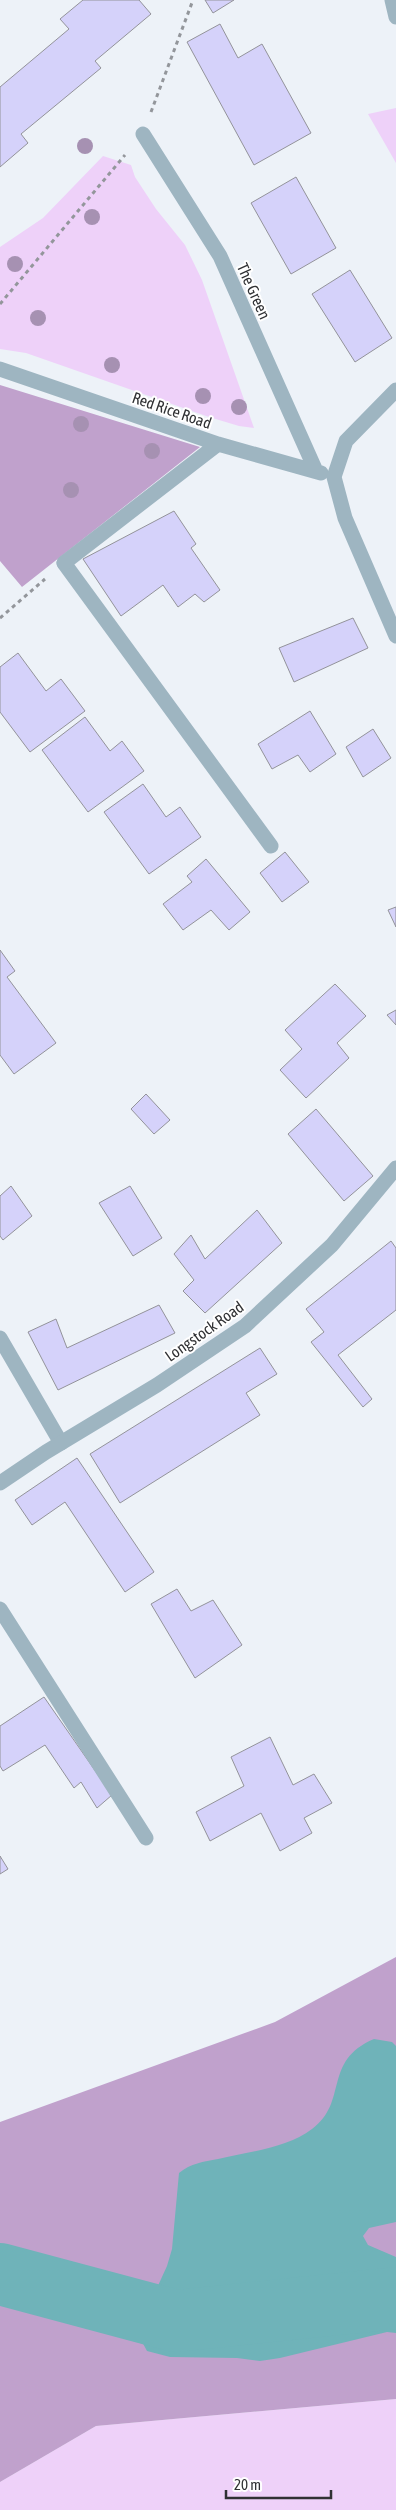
<svg xmlns="http://www.w3.org/2000/svg" width="396" height="2510" viewBox="0 0 396 2510" font-family="'Asap Condensed',sans-serif">
<rect width="100%" height="100%" fill="#edf2f8"/>
<path fill="#eed1f9" d="M396 108V163L368 114Z
M103 156 131 165 135 177 156 209 185 245 202 280 254 428 239 426 209 417 26 353 0 349V247L43 218Z
M396 2399V2510H0V2482L96 2426Z"/>
<path fill="#c0a1cc" d="M0 385 200 447 22 587 0 561Z
M396 1957V2399L96 2426 0 2482V2122L275 2022Z"/>
<path fill="#6fb3b9" d="M374 2039 392 2042 396 2046V2222L369 2228 363 2236 368 2245 396 2257V2333L387 2332 280 2358 260 2361 237 2358 170 2357 147 2351 140 2338V2325L167 2266 172 2249 179 2173C191 2163 203 2162 218 2159 248 2152 287 2148 312 2129 349 2102 322 2061 374 2039Z"/>
<g fill="none" stroke-linecap="round" stroke-linejoin="round">
<path stroke="#6fb3b9" stroke-width="62" d="M0 2274 176 2321 396 2298"/>
</g>
<path fill="#d5d2fa" stroke="#93939a" d="M83 0H139L151 14 95 61 101 68 21 134 28 143 0 167V87L69 29 60 19Z
M205 0H234L213 13Z
M220 24 238 58 262 44 311 133 254 165 187 42Z
M296 177 336 248 291 274 251 203Z
M350 270 392 338 355 362 312 294Z
M174 511 196 544 191 548 220 590 204 602 195 594 178 607 163 585 121 616 83 559Z
M353 618 368 648 294 682 279 648Z
M18 653 46 691 61 679 85 711 30 752 0 712V667Z
M310 711 336 754 310 772 298 755 272 769 258 744Z
M85 717 110 751 122 741 144 771 88 812 42 750Z
M373 729 391 758 363 777 346 747Z
M143 784 166 817 180 807 201 837 149 874 104 812Z
M285 852 309 882 282 902 260 873Z
M206 859 250 912 229 930 211 910 183 930 163 904 192 882 187 876Z
M396 907V927L388 910Z
M0 950 15 971 7 977 56 1043 14 1074 0 1055Z
M335 984 366 1016 337 1043 349 1058 306 1098 280 1070 302 1049 285 1030Z
M396 1010V1025L387 1015Z
M146 1094 170 1120 154 1134 131 1109Z
M316 1109 373 1176 344 1201 288 1134Z
M11 1186 32 1216 3 1240 0 1236V1196Z
M130 1186 162 1238 133 1256 99 1203Z
M257 1210 282 1243 205 1313 183 1291 194 1280 174 1254 191 1235 205 1259Z
M391 1241 396 1248V1310L338 1355 372 1399 363 1407 311 1342 324 1332 306 1309Z
M159 1305 175 1333 58 1390 28 1332 56 1319 67 1348Z
M260 1348 277 1374 246 1393 260 1415 120 1503 90 1454Z
M77 1458 154 1572 125 1592 65 1502 32 1525 15 1500Z
M177 1589 191 1611 213 1600 242 1645 195 1678 151 1604Z
M44 1697 112 1795 97 1808 81 1782 74 1788 45 1745 3 1771 0 1766V1726Z
M270 1737 293 1785 314 1774 332 1803 304 1818 312 1833 280 1851 261 1813 210 1841 196 1812 244 1786 231 1757Z
M0 1856 8 1869 0 1874Z"/>
<g fill="none" stroke-linecap="round" stroke-linejoin="round">
<path stroke="#93969b" stroke-width="3" stroke-dasharray="4 4" stroke-linecap="butt" d="M151 112 193 0
M0 304 125 155
M0 618 45 579"/>
<path stroke="#9eb5c1" stroke-width="15" d="M64 563 271 846
M0 1338 61 1443
M0 1609 146 1838"/>
<path stroke="#9eb5c1" stroke-width="15" d="M392 0 396 17
M143 134 220 256 316 471
M0 369 218 444 321 473
M64 563 218 444"/>
<path stroke="#9eb5c1" stroke-width="15" d="M396 390 346 441 334 477 345 518 396 636
M0 1483 46 1452 157 1385 245 1326 332 1245 396 1168"/>
</g>
<g fill="#a691b2">
<circle cx="85" cy="146" r="8"/>
<circle cx="92" cy="217" r="8"/>
<circle cx="15" cy="264" r="8"/>
<circle cx="38" cy="318" r="8"/>
<circle cx="112" cy="365" r="8"/>
<circle cx="203" cy="396" r="8"/>
<circle cx="239" cy="407" r="8"/>
<circle cx="81" cy="424" r="8"/>
<circle cx="152" cy="451" r="8"/>
<circle cx="71" cy="490" r="8"/>
</g>
<g text-anchor="middle" stroke-width="4" stroke-linejoin="round" paint-order="stroke">
<g font-size="16" fill="#303134" stroke="#fff">
<text transform="translate(254 291) rotate(66)" y="6">The Green</text>
<text transform="translate(172 410) rotate(19)" y="6">Red Rice Road</text>
<text transform="translate(204 1331) rotate(-35)" y="6">Longstock Road</text>
</g>
</g>
<path d="M226 2490v8h105v-8" fill="none" stroke="#303134" stroke-width="2.5"/>
<text x="234" y="2490" font-size="15" fill="#303134" stroke="#ffffff" stroke-width="4" paint-order="stroke">20 m</text>
</svg>
